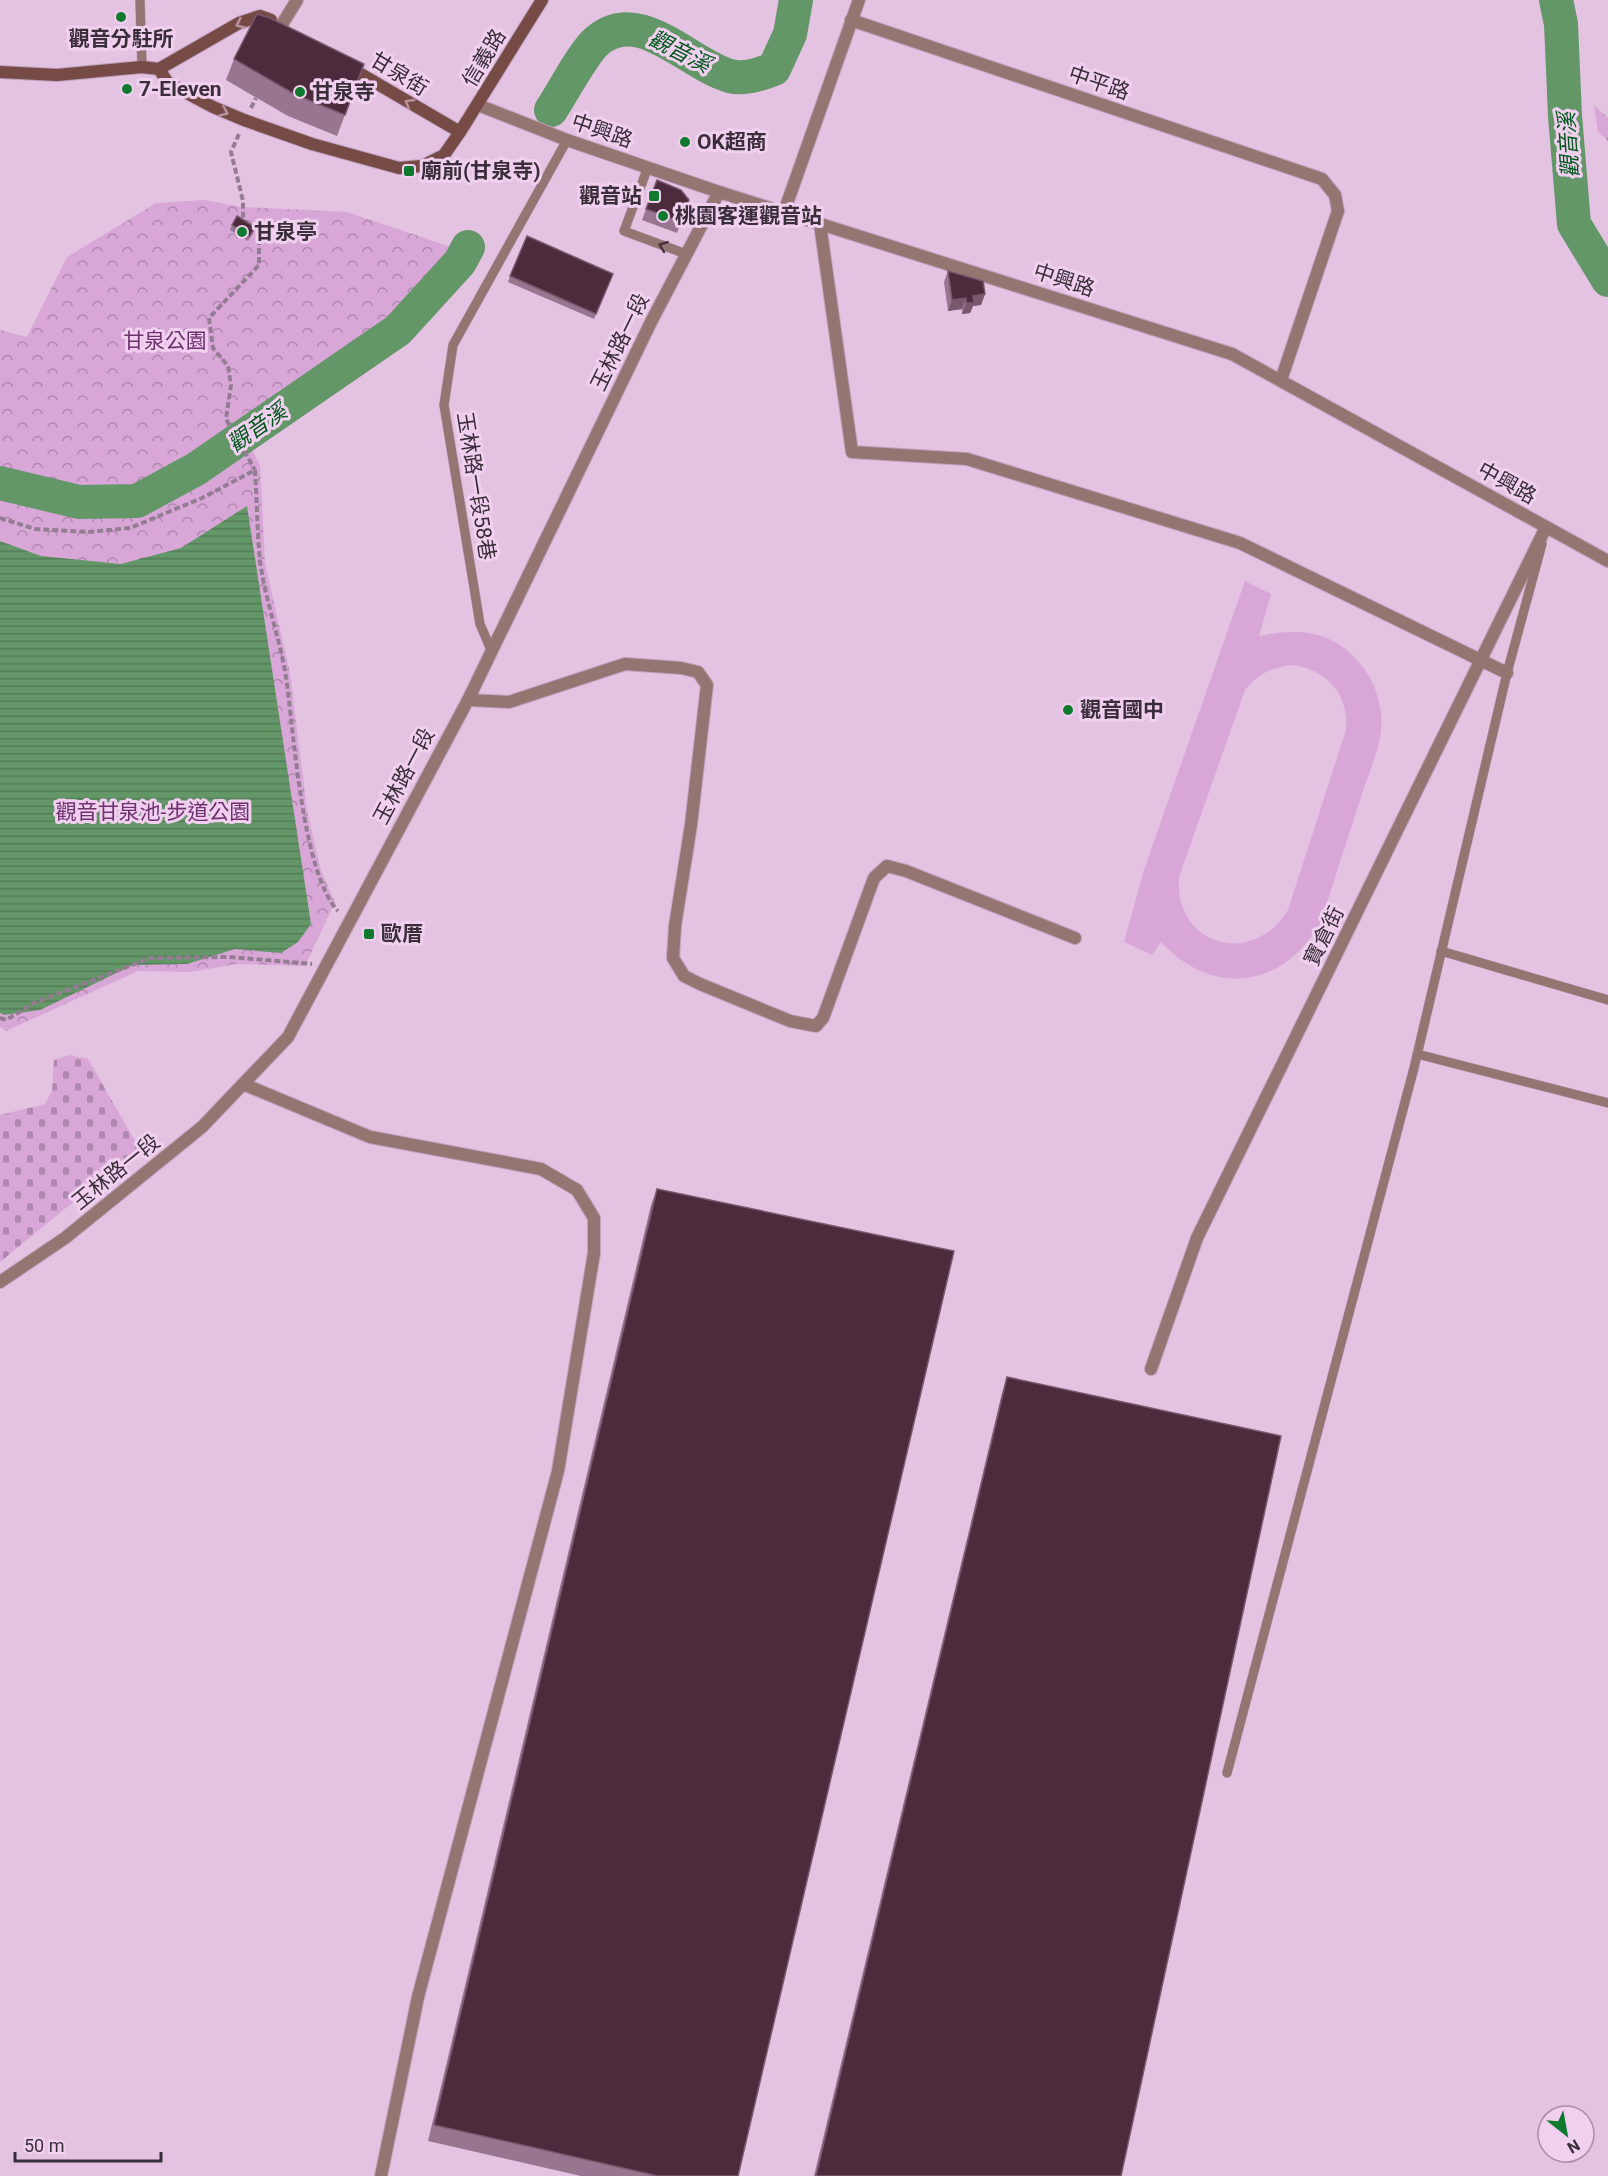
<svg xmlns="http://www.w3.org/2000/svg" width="1608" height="2176" viewBox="0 0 1608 2176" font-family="Roboto,'Noto Sans TC',sans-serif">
<defs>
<pattern id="forest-firs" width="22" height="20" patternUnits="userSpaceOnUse" patternTransform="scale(1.5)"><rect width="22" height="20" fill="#d8a7d7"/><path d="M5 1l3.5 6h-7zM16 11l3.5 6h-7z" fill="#b088af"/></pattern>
<pattern id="cemetery-stones" width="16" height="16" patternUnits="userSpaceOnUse" patternTransform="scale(1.5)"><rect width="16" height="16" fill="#d8a7d7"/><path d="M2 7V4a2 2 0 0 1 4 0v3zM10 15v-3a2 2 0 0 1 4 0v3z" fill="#b088af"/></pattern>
<pattern id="park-crowns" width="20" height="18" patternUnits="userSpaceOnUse" patternTransform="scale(1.5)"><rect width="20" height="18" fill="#d8a7d7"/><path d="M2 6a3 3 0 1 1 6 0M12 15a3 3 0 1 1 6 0" fill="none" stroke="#b088af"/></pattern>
<pattern id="water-rules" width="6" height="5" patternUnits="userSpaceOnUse" patternTransform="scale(1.5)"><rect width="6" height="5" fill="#639768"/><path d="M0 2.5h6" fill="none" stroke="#537c57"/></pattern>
</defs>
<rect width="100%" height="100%" fill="#e3c2e2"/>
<path fill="#d8a7d7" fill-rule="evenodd" d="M1245 581 1271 594 1259 636C1293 629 1326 629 1352 655 1369 671 1379 691 1381 715 1384 741 1370 769 1362 794 1348 837 1334 881 1320 924 1282 989 1212 997 1161 942L1152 955 1124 942 1144 870ZM1293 665C1328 670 1349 695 1346 730L1288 910C1253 968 1174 946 1179 877L1245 690C1258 674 1272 667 1293 665Z"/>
<path fill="url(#forest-firs)" d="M1594 105 1608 118V141L1598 132Z"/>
<path fill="url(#cemetery-stones)" d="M70 1055 88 1059 139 1148 0 1262V1115L45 1104 52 1091 54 1060Z"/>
<path fill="url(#park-crowns)" d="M204 200 242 207 347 212 466 252 398 330 245 436 260 465 265 563 290 673 307 810 321 871 335 902 305 966 237 964 190 972 138 971 6 1031 0 1027V330L27 337 67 257 156 203Z"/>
<path fill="url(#water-rules)" d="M247 506 311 924 298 942 281 953 235 949 187 964 133 965 40 1010 4 1015 0 1013V541L41 556 121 564 181 548Z"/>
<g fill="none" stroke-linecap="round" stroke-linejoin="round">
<path stroke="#639768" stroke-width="34" d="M1556 0 1561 24 1565 116 1574 224 1608 280
M551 110C563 92 583 53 597 41 639 4 689 65 730 76 745 80 760 74 774 69L790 34 796 0
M0 483 79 502 137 501 196 469 398 330 460 262 468 247"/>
<defs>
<path id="service" d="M140 0 142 67
M648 167 624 231 686 254
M491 650 480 624 444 405 453 345 567 140
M1441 951 1608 1000
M1417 1054 1608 1103
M1227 1773 1414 1068 1507 673 1542 544"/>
<path id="minor" d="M851 20 1322 179 1335 195 1338 211 1281 380
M820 224 852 452 967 459 1240 543 1507 673
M468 700 509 702 625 664 681 668 698 672 707 685 691 825 675 926 673 958 684 976 700 984 790 1021 816 1026 823 1018 874 878 887 866 906 871 1075 938
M243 1084 370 1137 541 1169 577 1190 594 1218V1253L558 1471 418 1997 381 2176
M1151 1369 1197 1238 1546 527"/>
<path id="tertiary" d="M281 26 297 0
M478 105 567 140 719 192 1232 354 1608 561
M784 212 859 0
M0 1282 65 1238 202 1127 288 1037 468 700 651 322 719 192"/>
<path id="secondary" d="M347 66 460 132
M159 69 168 83 213 107 244 120 312 144 399 168 422 166 444 155 460 132 542 0
M0 72 57 75 142 67 159 69 239 23 260 16 271 20"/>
</defs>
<use href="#service" stroke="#bea1bd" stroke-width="10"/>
<use href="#minor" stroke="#bea1bd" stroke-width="14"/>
<use href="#tertiary" stroke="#bea1bd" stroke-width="14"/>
<use href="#secondary" stroke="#bea1bd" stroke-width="14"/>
<path stroke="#947d93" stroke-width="4" stroke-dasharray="6 3" stroke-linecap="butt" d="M251 108 256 98
M239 134 231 152 243 201V221L259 231V265L209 318 213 348 228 366 231 385 226 419 255 470
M0 518 35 529 88 532 130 528 202 498 255 470C257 500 257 531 260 561 265 600 280 638 286 677 294 732 302 873 338 911
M0 1018 6 1020 34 1003 150 958 229 957 312 964"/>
<use href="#service" stroke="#947571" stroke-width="9"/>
<use href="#minor" stroke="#947571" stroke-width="12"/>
<use href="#tertiary" stroke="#947571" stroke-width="12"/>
<use href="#secondary" stroke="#764a45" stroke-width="12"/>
</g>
<path fill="#987690" d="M234 59 364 64 337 136 288 116 226 80Z
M657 180 689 200 677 233 642 220Z
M232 225 255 227 253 233 248 241 230 230Z
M948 271 985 294 981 305 973 306 970 313 962 314V309L948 311 944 282Z
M510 276 611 279 594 319 508 282Z
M657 1189 738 2176H581L428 2141 651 1205Z
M1007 1377 1121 2176H814L1002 1393Z"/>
<path fill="#79586e" d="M985 294 981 305 973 306 970 313 962 314 966 303 973 296Z
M966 298 962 309 948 311 952 300Z"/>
<path fill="#4c2b3d" stroke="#79586e" stroke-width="1.5" d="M257 14 270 18 364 64 345 115 296 95 234 59Z
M657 180 681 190 689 200 681 222 646 209Z
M237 216 255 227 250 236 232 225Z
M527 236 613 274 596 314 510 276Z
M948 271 983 281 985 294 973 296 974 303H966V298L952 300Z
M657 1189 954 1251 738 2176H658L434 2125Z
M1007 1377 1281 1436 1121 2176H816Z"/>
<defs><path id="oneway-chevron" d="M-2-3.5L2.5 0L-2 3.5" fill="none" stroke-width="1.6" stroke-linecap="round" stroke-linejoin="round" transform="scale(1.5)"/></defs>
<g stroke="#b993a2">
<use href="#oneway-chevron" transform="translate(240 24) rotate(155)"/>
<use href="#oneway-chevron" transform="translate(409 103) rotate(-150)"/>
<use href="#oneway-chevron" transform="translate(224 112) rotate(23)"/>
</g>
<use stroke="#433540" href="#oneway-chevron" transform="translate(663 246) rotate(-160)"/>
<g fill="#0f792d" stroke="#f0cfef" stroke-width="2">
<circle cx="121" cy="17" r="6"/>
<circle cx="127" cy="89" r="6"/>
<circle cx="300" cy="92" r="6"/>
<circle cx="685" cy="142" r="6"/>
<rect x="403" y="165" width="12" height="12" rx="3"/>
<rect x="648" y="190" width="12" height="12" rx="3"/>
<circle cx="663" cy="216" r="6"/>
<circle cx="242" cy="232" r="6"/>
<circle cx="1068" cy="710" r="6"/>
<rect x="363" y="928" width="12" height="12" rx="3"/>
</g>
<g text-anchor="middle" stroke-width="6" stroke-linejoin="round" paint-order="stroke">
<g font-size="21" font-weight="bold" fill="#3a2e3a" stroke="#f0cfef" text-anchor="start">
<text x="121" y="46" text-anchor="middle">觀音分駐所</text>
<text x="139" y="96">7-Eleven</text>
<text x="312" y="99">甘泉寺</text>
<text x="697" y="149">OK超商</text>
<text x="421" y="178">廟前(甘泉寺)</text>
<text x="642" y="203" text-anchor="end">觀音站</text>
<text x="675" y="223">桃園客運觀音站</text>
<text x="254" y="239">甘泉亭</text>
<text x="1080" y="717">觀音國中</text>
<text x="381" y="941">歐厝</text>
</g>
<g font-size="21" fill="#3a2e3a" stroke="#f0cfef">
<text transform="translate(484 58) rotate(-59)" y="7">信義路</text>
<text transform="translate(399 74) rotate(31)" y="7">甘泉街</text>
<text transform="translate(1099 83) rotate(19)" y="7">中平路</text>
<text transform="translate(602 131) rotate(19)" y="7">中興路</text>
<text transform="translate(1064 280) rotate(18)" y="7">中興路</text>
<text transform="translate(620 342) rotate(-64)" y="7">玉林路一段</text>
<text transform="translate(1507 483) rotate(29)" y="7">中興路</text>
<text transform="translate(476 486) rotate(81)" y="7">玉林路一段58巷</text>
<text transform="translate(404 776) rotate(-62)" y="7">玉林路一段</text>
<text transform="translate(1324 936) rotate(-64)" y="7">寶倉街</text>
<text transform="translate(116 1172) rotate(-39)" y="7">玉林路一段</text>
</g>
<g font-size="21" fill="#6e326f" stroke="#f0cfef">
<text x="165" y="348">甘泉公園</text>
<text x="153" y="819">觀音甘泉池-步道公園</text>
</g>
<g font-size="22" font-style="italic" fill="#00581b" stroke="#f0cfef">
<text transform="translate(680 51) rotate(27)" y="8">觀音溪</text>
<text transform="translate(1568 145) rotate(-94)" y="8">觀音溪</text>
<text transform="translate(257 427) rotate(-35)" y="8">觀音溪</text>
</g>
</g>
<g transform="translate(1566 2134) rotate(149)"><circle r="28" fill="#f0cfef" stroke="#a78fa7" stroke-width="1.5"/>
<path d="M0-4.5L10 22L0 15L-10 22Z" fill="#0f792d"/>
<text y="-9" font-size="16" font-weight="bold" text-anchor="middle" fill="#3a2e3a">N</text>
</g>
<path d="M15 2152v9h146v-9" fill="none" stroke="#3a2e3a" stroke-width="3"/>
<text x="24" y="2152" font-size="18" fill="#3a2e3a" stroke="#f0cfef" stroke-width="4.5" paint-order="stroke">50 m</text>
</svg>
